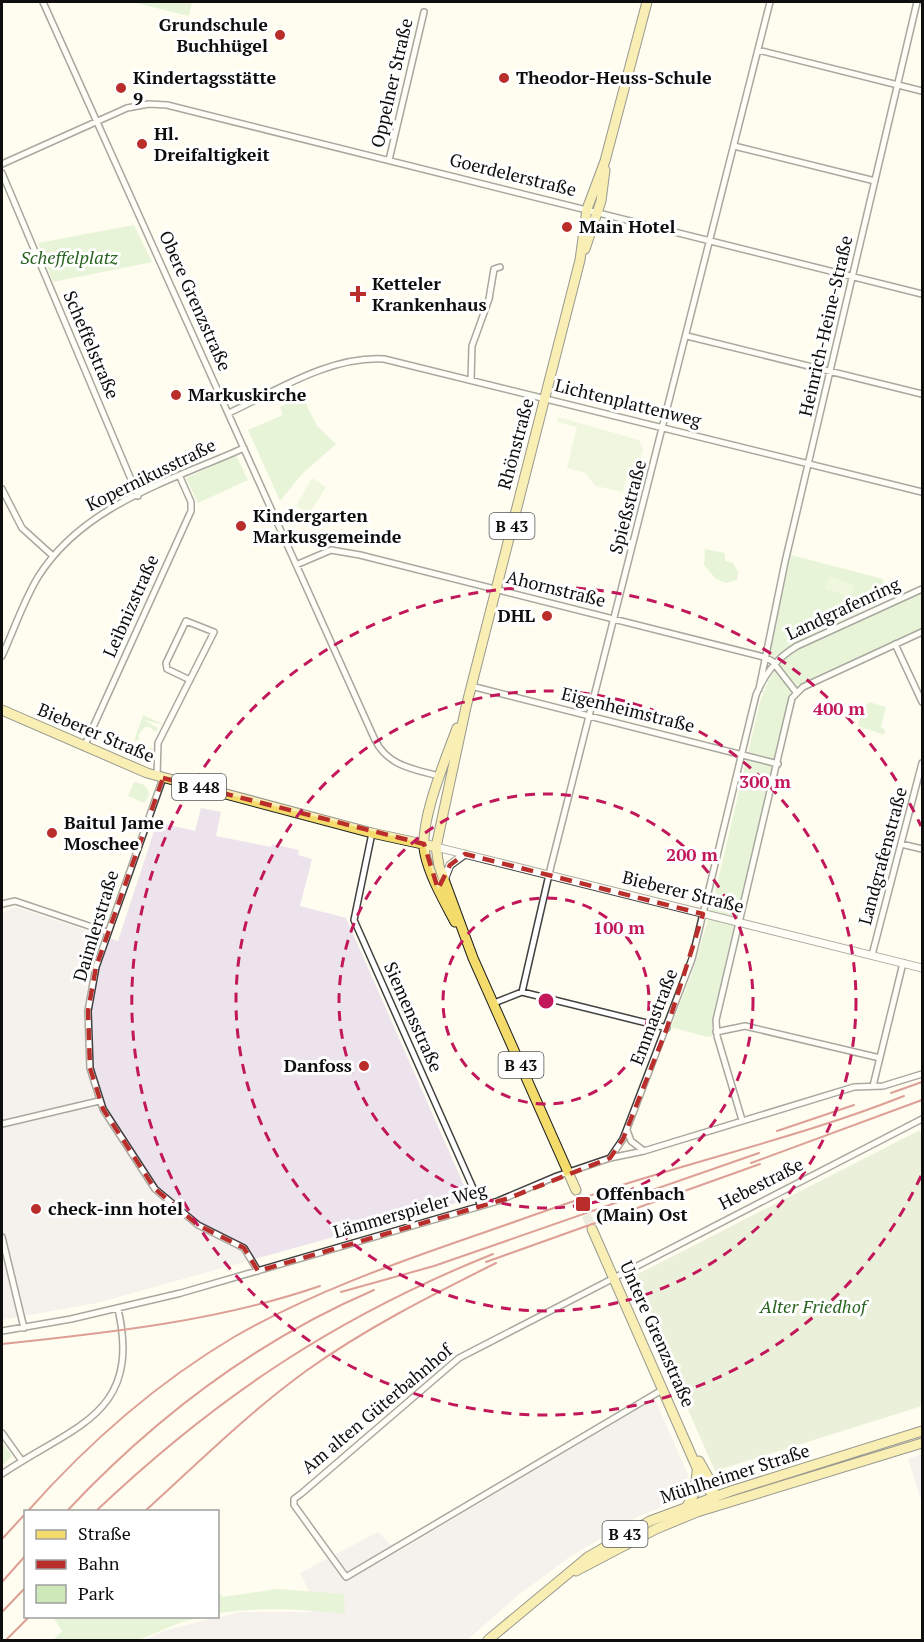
<svg xmlns="http://www.w3.org/2000/svg" width="924" height="1642" viewBox="0 0 924 1642" font-family="'PT Serif',serif">
<rect width="100%" height="100%" fill="#fefdef"/>
<path fill="#ece3ec" d="M201 808 221 812 216 836 271 847 272 844 299 850 298 855 312 859 300 906 346 918 470 1199 97 1303 2 1320V913L16 907 118 941 157 822 195 831Z
M655 1399 688 1475 687 1493 677 1501 641 1515 571 1556 517 1596 467 1640H142L170 1629 240 1612H311L312 1597 300 1573 378 1532 398 1552Z
M922 1454V1503L908 1459Z"/>
<path fill="#cee8ba" d="M132 2H192L189 16Z
M134 225 152 262 53 282 38 243Z
M302 396 317 426 336 444 302 474 280 501 248 430 283 415 280 407Z
M236 455 248 480 198 503 186 478Z
M705 549 725 553V561L733 563 738 572 737 580 726 583 716 579 704 565Z
M791 555 883 579 886 599 807 637 777 657H770L768 652Z
M922 593V630L799 686 791 693 712 1018V1036L707 1037 671 1027 693 970 712 906 760 702C765 689 769 676 779 665 799 641 890 608 922 593Z
M869 702 886 707 881 727 885 730 884 735 858 726 863 707Z
M143 715 165 725 144 720 158 728 156 732 149 727H145L139 734V740L134 741Z
M128 747 145 757 149 754 150 747 153 749 147 763 125 755Z
M134 782C143 784 148 785 149 795L144 803 128 796Z
M2 1442 12 1456 2 1466Z
M277 1589 344 1594 345 1614C302 1609 261 1607 218 1613V1591L223 1597Z
M53 1617H200L179 1623 139 1640H53L62 1631Z"/>
<path fill="#d4e0c1" d="M920 1130 922 1139V1406L715 1471 630 1278Z"/>
<path fill="#e0efcc" d="M558 417 639 440 643 449 636 474 627 475 623 492 596 486 585 473 567 468 577 427 557 422Z
M312 478 326 487 309 514 296 506Z
M829 576 855 586 851 598 825 588Z"/>
<g fill="none" stroke-linecap="round" stroke-linejoin="round">
<path stroke="#dad9cd" stroke-width="9" stroke-dasharray="9 4.5" stroke-linecap="butt" d="M576 1190 592 1229"/>
<defs>
<path id="minor" d="M43 2 375 740C388 766 413 769 439 776
M758 50 922 91
M734 146 875 181
M389 160 424 12
M2 164 127 108 149 104 167 105 922 294
M2 173 138 496
M687 336 922 394
M471 380 472 346 489 299 494 269 500 267
M229 413C276 391 329 356 384 359L922 492
M2 489 22 528 53 556
M296 565 331 550 360 555 764 657 772 661 796 692
M895 644 922 702
M2 656C14 630 23 602 38 577 83 505 170 481 244 448
M471 686 778 764
M759 689 785 562 917 2
M84 747 191 511V502L180 477
M157 776 158 743 214 632 186 621 166 663 167 669 190 680
M163 778 96 967 88 1011 90 1068 103 1109 155 1189 198 1225 244 1248 258 1271
M372 833 354 920 481 1206
M901 844 922 849
M2 904 15 901 107 932
M872 955 922 763
M522 992 551 866 770 2
M522 992 667 1028
M494 1003 522 992
M716 1032 745 1026 880 1058
M873 1086 903 963
M742 1120 717 1036 716 1020 792 698 803 687 922 632
M2 1124 99 1101
M627 1130 631 1141 644 1151
M610 1158 623 1139 692 959 756 695C765 673 777 658 797 646L922 589
M2 1237 24 1328
M2 1331 71 1319 181 1293 498 1201 557 1176 610 1158 644 1151 854 1087 883 1086 922 1074
M662 1390 346 1577 294 1505V1499L302 1493 459 1358 922 1119
M2 1433 22 1461
M2 1474C74 1425 142 1415 118 1309"/>
<path id="tertiary" d="M436 847 922 968
M444 880 450 865 465 854"/>
<path id="primary" d="M585 249 601 201 605 170
M2 710 147 773 372 833 436 847
M455 922C444 901 430 877 425 854 418 824 446 758 457 728
M576 1190 473 958 439 866 436 847 466 707 580 260 587 209 605 161 647 2
M592 1229 704 1484 715 1497
M699 1461 713 1486 715 1498
M687 1506 695 1492 697 1472
M576 1571 656 1529 697 1512 922 1443
M488 1640 588 1557 650 1521 731 1491 922 1431"/>
</defs>
<use href="#minor" stroke="#414141" stroke-width="8"/>
<use href="#tertiary" stroke="#414141" stroke-width="9"/>
<use href="#primary" stroke="#1f1f1f" stroke-width="11"/>
<use href="#minor" stroke="#fff" stroke-width="5"/>
<use href="#tertiary" stroke="#fff" stroke-width="7"/>
<use href="#primary" stroke="#f3dc6b" stroke-width="9"/>
<path stroke="#b92e2b" stroke-width="2" d="M891 1093 922 1082
M777 1131 854 1105
M751 1163 922 1100
M486 1262 760 1164
M341 1292 434 1266 759 1153
M2 1344C107 1333 219 1321 320 1286
M27 1512C88 1443 155 1384 234 1337 309 1294 390 1265 471 1237 526 1218 580 1198 635 1181 725 1153 816 1131 904 1096
M66 1512C155 1417 255 1341 374 1290
M95 1512C217 1396 338 1316 493 1254
M144 1512C197 1464 248 1413 306 1371 366 1328 430 1296 496 1263
M2 1539 26 1513
M2 1582 26 1555
M2 1612 26 1587
M6 1640 30 1616"/>
</g>
<path d="M0 0H924V1642H0ZM163 778 424 844 438 889 450 865 465 854 703 914 667 1028 623 1139 610 1158 509 1198 258 1271 244 1248 198 1225 155 1189 103 1109 90 1068 88 1011 96 967Z" fill="#fefdef" fill-opacity=".55" fill-rule="evenodd"/>
<path fill="none" stroke="#b92e2b" stroke-width="4.5" stroke-dasharray="12 8" stroke-linejoin="round" d="M163 778 424 844 438 889 450 865 465 854 703 914 667 1028 623 1139 610 1158 509 1198 258 1271 244 1248 198 1225 155 1189 103 1109 90 1068 88 1011 96 967Z"/>
<g fill="none" stroke="#c2185b" stroke-width="3" stroke-dasharray="10 8">
<circle cx="546" cy="1001" r="103"/>
<circle cx="546" cy="1001" r="207"/>
<circle cx="546" cy="1001" r="310"/>
<path d="M921 1176A414 414 0 1 1 921 826"/>
</g>
<g fill="#b92e2b" stroke="#fff" stroke-width="2">
<circle cx="280" cy="35" r="6"/>
<circle cx="504" cy="78" r="6"/>
<circle cx="121" cy="88" r="6"/>
<circle cx="142" cy="144" r="6"/>
<circle cx="567" cy="227" r="6"/>
<path d="M355 285h6v6h6v6h-6v6h-6v-6h-6v-6h6z"/>
<circle cx="176" cy="395" r="6"/>
<circle cx="241" cy="526" r="6"/>
<circle cx="547" cy="616" r="6"/>
<circle cx="52" cy="833" r="6"/>
<circle cx="364" cy="1066" r="6"/>
<rect x="575" y="1196" width="16" height="16" rx="3"/>
<circle cx="36" cy="1209" r="6"/>
</g>
<g text-anchor="middle" stroke-width="6" stroke-linejoin="round" paint-order="stroke">
<g fill="#fff" stroke="#565656" stroke-width="1.5">
<rect x="489.5" y="513" width="45" height="26" rx="4.5"/>
<rect x="172" y="774" width="54" height="26" rx="4.5"/>
<rect x="498.5" y="1052" width="45" height="26" rx="4.5"/>
<rect x="602.5" y="1521" width="45" height="26" rx="4.5"/>
</g>
<g font-size="16" font-weight="bold" fill="#0e0e0e">
<text x="512" y="532">B 43</text>
<text x="199" y="793">B 448</text>
<text x="521" y="1071">B 43</text>
<text x="625" y="1540">B 43</text>
</g>
<g font-size="18" font-weight="bold" fill="#0e0e0e" stroke="#fff" text-anchor="start">
<text x="268" y="31" text-anchor="end">Grundschule<tspan x="268" dy="21">Buchhügel</tspan></text>
<text x="133" y="84">Kindertagsstätte<tspan x="133" dy="21">9</tspan></text>
<text x="516" y="84">Theodor-Heuss-Schule</text>
<text x="154" y="140">Hl.<tspan x="154" dy="21">Dreifaltigkeit</tspan></text>
<text x="579" y="233">Main Hotel</text>
<text x="372" y="290">Ketteler<tspan x="372" dy="21">Krankenhaus</tspan></text>
<text x="188" y="401">Markuskirche</text>
<text x="253" y="522">Kindergarten<tspan x="253" dy="21">Markusgemeinde</tspan></text>
<text x="535" y="622" text-anchor="end">DHL</text>
<text x="64" y="829">Baitul Jame<tspan x="64" dy="21">Moschee</tspan></text>
<text x="352" y="1072" text-anchor="end">Danfoss</text>
<text x="596" y="1200">Offenbach<tspan x="596" dy="21">(Main) Ost</tspan></text>
<text x="48" y="1215">check-inn hotel</text>
</g>
<g font-size="18" fill="#0e0e0e" stroke="#fff">
<text transform="translate(392 83) rotate(-77)" y="6">Oppelner Straße</text>
<text transform="translate(513 175) rotate(14)" y="6">Goerdelerstraße</text>
<text transform="translate(195 301) rotate(66)" y="6">Obere Grenzstraße</text>
<text transform="translate(826 326) rotate(-77)" y="6">Heinrich-Heine-Straße</text>
<text transform="translate(91 345) rotate(67)" y="6">Scheffelstraße</text>
<text transform="translate(628 403) rotate(14)" y="6">Lichtenplattenweg</text>
<text transform="translate(516 444) rotate(-75)" y="6">Rhönstraße</text>
<text transform="translate(151 475) rotate(-26)" y="6">Kopernikusstraße</text>
<text transform="translate(628 507) rotate(-75)" y="6">Spießstraße</text>
<text transform="translate(556 589) rotate(14)" y="6">Ahornstraße</text>
<text transform="translate(131 606) rotate(-66)" y="6">Leibnizstraße</text>
<text transform="translate(843 609) rotate(-25)" y="6">Landgrafenring</text>
<text transform="translate(628 710) rotate(14)" y="6">Eigenheimstraße</text>
<text transform="translate(96 733) rotate(23)" y="6">Bieberer Straße</text>
<text transform="translate(883 856) rotate(-75)" y="6">Landgrafenstraße</text>
<text transform="translate(683 892) rotate(14)" y="6">Bieberer Straße</text>
<text transform="translate(96 926) rotate(-73)" y="6">Daimlerstraße</text>
<text transform="translate(413 1017) rotate(66)" y="6">Siemensstraße</text>
<text transform="translate(654 1017) rotate(-69)" y="6">Emmastraße</text>
<text transform="translate(761 1184) rotate(-27)" y="6">Hebestraße</text>
<text transform="translate(410 1211) rotate(-16)" y="6">Lämmerspieler Weg</text>
<text transform="translate(657 1334) rotate(66)" y="6">Untere Grenzstraße</text>
<text transform="translate(377 1409) rotate(-40)" y="6">Am alten Güterbahnhof</text>
<text transform="translate(735 1474) rotate(-18)" y="6">Mühlheimer Straße</text>
</g>
<g font-size="18" font-style="italic" fill="#296320" stroke="#fff">
<text x="69" y="264">Scheffelplatz</text>
<text x="813" y="1313">Alter Friedhof</text>
</g>
</g>
<circle cx="546" cy="1001" r="9" fill="#c2185b" stroke="#fff" stroke-width="3"/>
<g font-size="18" text-anchor="middle" font-weight="bold" fill="#c2185b" stroke="#fff" stroke-width="6" stroke-linejoin="round" paint-order="stroke">
<text x="839" y="715">400 m</text>
<text x="765" y="788">300 m</text>
<text x="692" y="861">200 m</text>
<text x="619" y="934">100 m</text>
</g>
<rect width="924" height="1642" fill="none" stroke="#0e0e0e" stroke-width="6"/>
<rect x="24" y="1510" width="195" height="108" fill="#ffffff" stroke="#9f9f9f" stroke-width="1.5"/>
<rect x="36" y="1530" width="30" height="9" fill="#f3dc6b" stroke="#9f9f9f" stroke-width="1.5"/>
<text x="78" y="1540" font-size="18" fill="#0e0e0e">Straße</text>
<rect x="36" y="1560" width="30" height="9" fill="#b92e2b" stroke="#9f9f9f" stroke-width="1.5"/>
<text x="78" y="1570" font-size="18" fill="#0e0e0e">Bahn</text>
<rect x="36" y="1585" width="30" height="18" fill="#cee8ba" stroke="#9f9f9f" stroke-width="1.5"/>
<text x="78" y="1600" font-size="18" fill="#0e0e0e">Park</text>
</svg>
